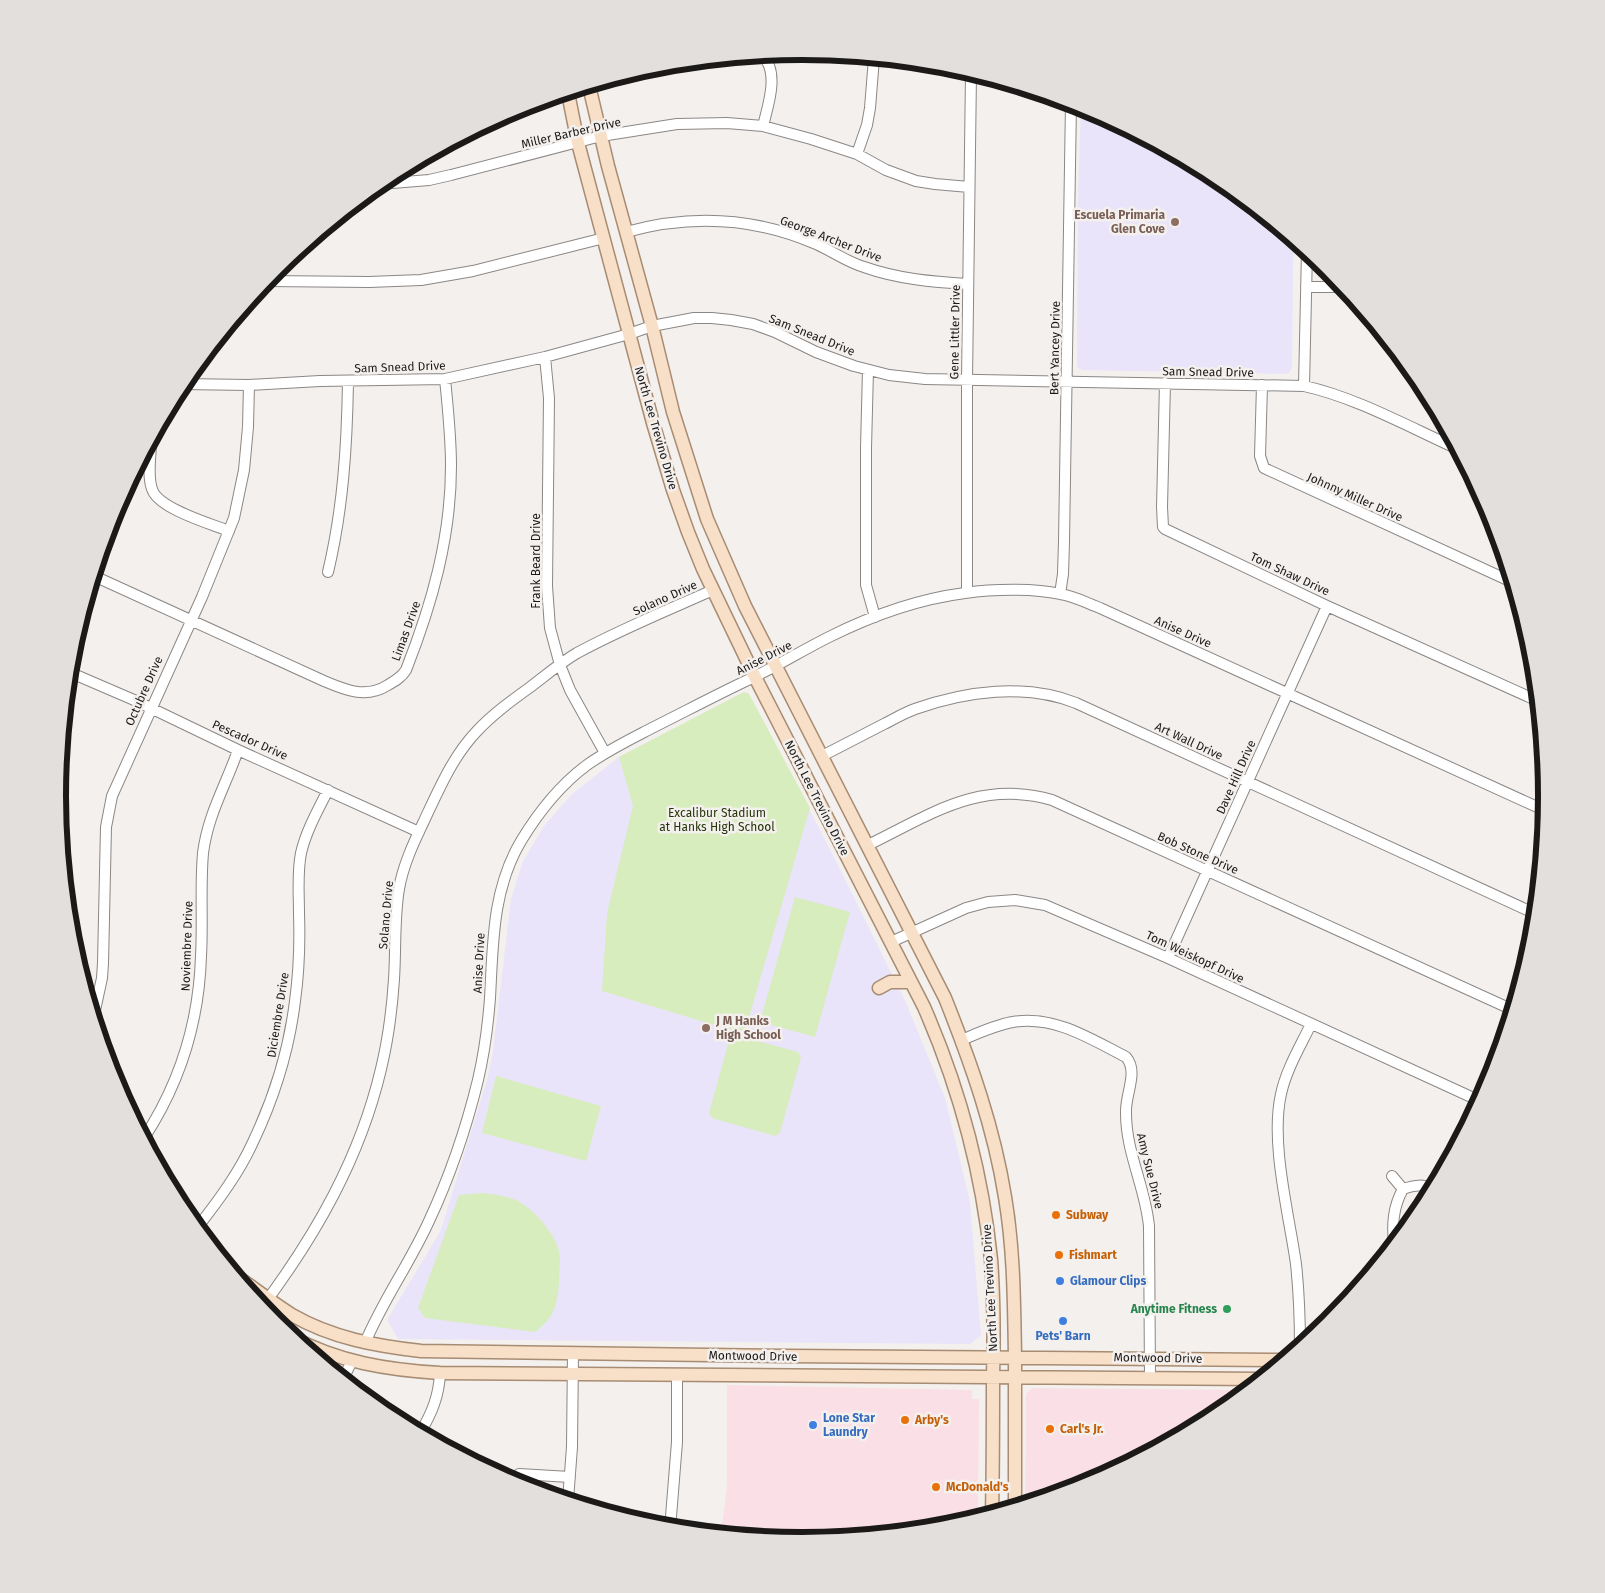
<svg xmlns="http://www.w3.org/2000/svg" width="1605" height="1593" viewBox="0 0 1605 1593" font-family="'Fira Sans',sans-serif">
<rect width="100%" height="100%" fill="#f4f0ee"/>
<path fill="#fae0e6" d="M727 1385 972 1390V1399H979L978 1518 948 1527 802 1542 721 1534 727 1486Z
M1032 1388 1248 1390 1216 1416 1087 1485 1025 1504 1026 1394Z"/>
<path fill="#e9e4f9" d="M1081 106 1088 108 1217 177 1295 241 1293 263 1292 368 1289 373 1285 374 1082 370 1078 368 1077 366 1078 202Z
M744 692 749 694 835 859 907 1005 945 1098 970 1202 981 1336 970 1344 398 1339 387 1320 441 1230 487 1080 493 1051 511 899 523 861 544 826 571 795 619 757Z"/>
<path fill="#d7edbd" d="M744 692 749 694 810 808 744 1034 602 991 607 913 633 806 619 757Z
M795 897 850 912 815 1037 760 1022Z
M735 1035 798 1052 801 1057 780 1133 775 1136 712 1118 709 1113 730 1037Z
M496 1076 601 1106 586 1161 482 1133Z
M482 1193C493 1194 506 1196 516 1200 531 1207 551 1229 557 1245 562 1256 559 1270 559 1283 557 1306 554 1318 535 1332L425 1318 418 1308 459 1195Z"/>
<g fill="none" stroke-linecap="round" stroke-linejoin="round">
<defs>
<path id="minor" d="M762 55C780 72 768 105 763 126
M857 154 867 125 870 108 874 58
M380 184 429 180 451 175 601 136 677 124 727 123 763 126 811 139 857 154 886 170 916 181 935 184 969 187
M626 232C691 214 754 217 816 244 832 251 847 262 864 267 898 279 933 282 968 284
M266 281 369 282 421 280 473 271 604 238
M1306 287H1344
M545 357 549 398 547 586 550 628 560 665 570 690 605 753
M868 370 866 448V585L875 617
M1165 383 1162 507 1163 527 1165 529 1327 606 1538 701
M182 384 249 385 320 381 445 379 545 357 629 334 652 326 694 318H712L731 320 753 324 775 332 816 352 854 366 889 375 925 379 1304 386C1355 397 1409 427 1458 449
M1262 385 1260 456 1264 468 1512 582
M1304 386 1307 251
M151 442C151 457 147 475 152 489 157 508 211 524 229 531
M328 572C343 509 347 446 348 382
M94 576 324 681C345 690 366 699 388 685 395 681 402 677 406 670 432 604 451 537 451 466 451 437 448 408 445 379
M967 593V381L971 73
M1060 594 1063 574 1064 542 1071 103
M69 672 134 700 238 750 419 832
M822 756C843 745 863 735 884 724 894 719 904 713 915 709 966 691 1025 683 1076 703L1536 914
M868 845C930 815 979 779 1052 800L1513 1010
M891 942 966 908 988 902 1015 900 1045 905 1168 958 1480 1101
M1168 958 1327 606
M94 1015 102 978 103 963 106 827 112 796 202 597 234 518 244 470 248 427 249 385
M962 1040C978 1033 995 1025 1013 1022 1054 1015 1091 1039 1126 1057 1139 1072 1125 1094 1126 1113 1126 1153 1145 1186 1149 1226L1150 1378
M144 1138C180 1083 199 1021 201 956 203 922 200 887 203 853 208 814 226 785 238 750
M1392 1176 1403 1189
M197 1228C218 1201 239 1173 253 1142 274 1098 289 1050 295 1001 299 972 300 943 299 914 299 893 297 873 301 853 306 831 318 810 328 790
M1394 1244C1392 1224 1393 1207 1403 1189 1415 1185 1423 1184 1434 1189
M262 1307C316 1235 360 1158 381 1069 388 1040 392 1010 394 979 396 949 394 918 399 889 403 865 414 842 424 821 439 789 453 756 477 731 493 714 511 701 529 688 545 676 560 663 577 653 621 629 668 610 713 590
M365 1343C383 1300 410 1263 429 1221 450 1176 466 1129 478 1080 484 1054 488 1025 490 998 493 944 492 890 521 841 538 813 560 785 587 765 608 750 631 739 654 727 686 711 718 694 750 679 777 666 803 650 829 637 871 616 918 599 965 593 992 589 1034 588 1060 594 1074 596 1087 603 1100 608L1546 811
M1300 1348C1300 1320 1299 1292 1296 1264 1289 1214 1270 1143 1281 1094 1286 1070 1300 1047 1311 1024
M343 1379 352 1361
M420 1433C432 1413 439 1396 440 1373
M519 1474 570 1477
M568 1500 572 1447 573 1353
M670 1529 677 1442V1375"/>
<path id="major" d="M589 86 608 166 652 326 673 412 707 519 745 606 945 998C971 1063 994 1128 1005 1197 1014 1250 1014 1302 1015 1356 1015 1406 1015 1457 1015 1507
M568 93 578 143 653 423 673 490 688 532 703 569 755 677 924 1007C959 1087 982 1172 991 1259 994 1299 994 1338 993 1377 993 1423 993 1468 992 1514
M879 988 890 982H911
M238 1277C256 1290 273 1303 292 1315 332 1338 376 1346 421 1351L787 1356 1285 1360
M292 1337C338 1362 388 1370 440 1373L1262 1379"/>
</defs>
<use href="#minor" stroke="#8b8785" stroke-width="12"/>
<use href="#major" stroke="#a78c73" stroke-width="15"/>
<use href="#minor" stroke="#fff" stroke-width="10"/>
<use href="#major" stroke="#f7dfc8" stroke-width="12"/>
</g>
<g fill="#8d6e63" stroke="#f4f0ee" stroke-width="2">
<circle cx="1175" cy="222" r="5"/>
<circle cx="706" cy="1028" r="5"/>
</g>
<g fill="#e8710a" stroke="#f4f0ee" stroke-width="2">
<circle cx="1056" cy="1215" r="5"/>
<circle cx="1059" cy="1255" r="5"/>
<circle cx="905" cy="1420" r="5"/>
<circle cx="1050" cy="1429" r="5"/>
<circle cx="936" cy="1487" r="5"/>
</g>
<g fill="#3f7fe0" stroke="#f4f0ee" stroke-width="2">
<circle cx="1060" cy="1281" r="5"/>
<circle cx="1063" cy="1321" r="5"/>
<circle cx="813" cy="1425" r="5"/>
</g>
<circle fill="#2e9e5b" stroke="#f4f0ee" stroke-width="2" cx="1227" cy="1309" r="5"/>
<g text-anchor="middle" stroke-width="5" stroke-linejoin="round" paint-order="stroke">
<g font-size="12" fill="#1c1a19" stroke="#f4f0ee">
<text transform="translate(571 133) rotate(-13)" y="4">Miller Barber Drive</text>
<text transform="translate(831 239) rotate(21)" y="4">George Archer Drive</text>
<text transform="translate(955 332) rotate(-89)" y="4">Gene Littler Drive</text>
<text transform="translate(812 335) rotate(22)" y="4">Sam Snead Drive</text>
<text transform="translate(1055 348) rotate(-89)" y="4">Bert Yancey Drive</text>
<text transform="translate(400 367) rotate(-2)" y="4">Sam Snead Drive</text>
<text transform="translate(1208 372) rotate(1)" y="4">Sam Snead Drive</text>
<text transform="translate(656 428) rotate(74)" y="4">North Lee Trevino Drive</text>
<text transform="translate(1355 497) rotate(24)" y="4">Johnny Miller Drive</text>
<text transform="translate(536 561) rotate(-90)" y="4">Frank Beard Drive</text>
<text transform="translate(1290 574) rotate(25)" y="4">Tom Shaw Drive</text>
<text transform="translate(665 598) rotate(-24)" y="4">Solano Drive</text>
<text transform="translate(406 631) rotate(-70)" y="4">Limas Drive</text>
<text transform="translate(1183 632) rotate(24)" y="4">Anise Drive</text>
<text transform="translate(764 658) rotate(-27)" y="4">Anise Drive</text>
<text transform="translate(144 691) rotate(-66)" y="4">Octubre Drive</text>
<text transform="translate(250 740) rotate(24)" y="4">Pescador Drive</text>
<text transform="translate(1189 741) rotate(25)" y="4">Art Wall Drive</text>
<text transform="translate(1236 777) rotate(-66)" y="4">Dave Hill Drive</text>
<text transform="translate(817 798) rotate(63)" y="4">North Lee Trevino Drive</text>
<text transform="translate(1198 853) rotate(24)" y="4">Bob Stone Drive</text>
<text transform="translate(386 915) rotate(-85)" y="4">Solano Drive</text>
<text transform="translate(187 946) rotate(-88)" y="4">Noviembre Drive</text>
<text transform="translate(1195 957) rotate(25)" y="4">Tom Weiskopf Drive</text>
<text transform="translate(479 963) rotate(-87)" y="4">Anise Drive</text>
<text transform="translate(278 1015) rotate(-81)" y="4">Diciembre Drive</text>
<text transform="translate(1150 1171) rotate(76)" y="4">Amy Sue Drive</text>
<text transform="translate(990 1288) rotate(-93)" y="4">North Lee Trevino Drive</text>
<text transform="translate(753 1356) rotate(1)" y="4">Montwood Drive</text>
<text transform="translate(1158 1358) rotate(1)" y="4">Montwood Drive</text>
</g>
<g font-size="12" font-weight="bold" fill="#785e54" stroke="#f4f0ee" text-anchor="end">
<text x="1165" y="219">Escuela Primaria<tspan x="1165" dy="14">Glen Cove</tspan></text>
<text x="716" y="1025" text-anchor="start">J M Hanks<tspan x="716" dy="14">High School</tspan></text>
</g>
<g font-size="12" fill="#243407" stroke="#f4f0ee">
<text x="717" y="817">Excalibur Stadium<tspan x="717" dy="14">at Hanks High School</tspan></text>
</g>
<g font-size="12" font-weight="bold" fill="#c56008" stroke="#f4f0ee" text-anchor="start">
<text x="1066" y="1219">Subway</text>
<text x="1069" y="1259">Fishmart</text>
<text x="915" y="1424">Arby's</text>
<text x="1060" y="1433">Carl's Jr.</text>
<text x="946" y="1491">McDonald's</text>
</g>
<g font-size="12" font-weight="bold" fill="#366cbe" stroke="#f4f0ee" text-anchor="start">
<text x="1070" y="1285">Glamour Clips</text>
<text x="1063" y="1340" text-anchor="middle">Pets' Barn</text>
<text x="823" y="1422">Lone Star<tspan x="823" dy="14">Laundry</tspan></text>
</g>
<g font-size="12" font-weight="bold" fill="#27864d" stroke="#f4f0ee" text-anchor="end">
<text x="1217" y="1313">Anytime Fitness</text>
</g>
</g>
<path d="M0 0H1605V1593H0ZM66 796a736 736 0 1 1 1472 0a736 736 0 1 1-1472 0Z" fill="#e3dfdd" fill-rule="evenodd"/>
<path fill="none" stroke="#1c1a19" stroke-width="6" d="M66 796a736 736 0 1 1 1472 0a736 736 0 1 1-1472 0Z"/>
</svg>
